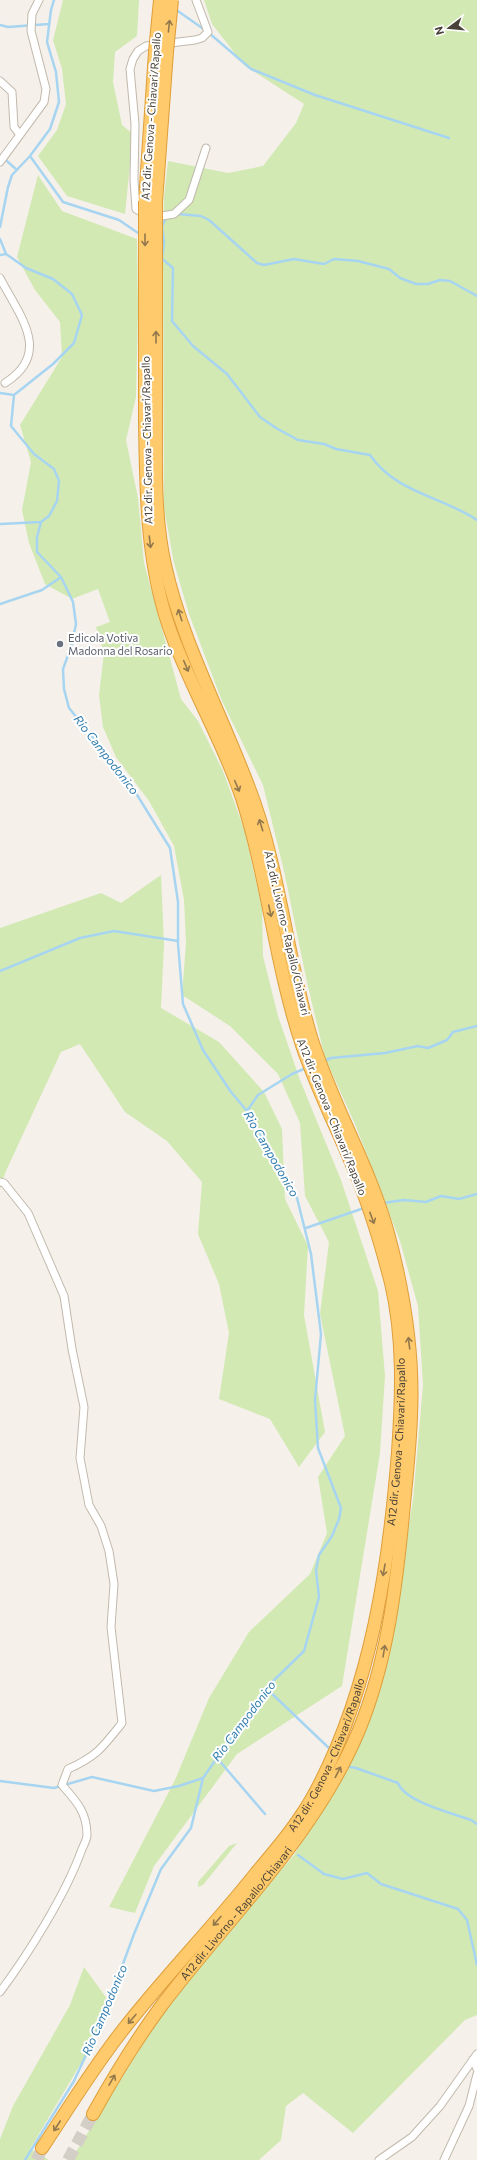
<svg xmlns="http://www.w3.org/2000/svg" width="477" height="2160" viewBox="0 0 477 2160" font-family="Commissioner,sans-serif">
<rect width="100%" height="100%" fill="#f5f1ea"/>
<path fill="#d2e9b3" d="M63 0H139L137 36 115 52 113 82 122 125 133 134 125 214 67 196 38 156 57 130 66 104 62 69 53 40Z
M204 0H477V2015L465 2020 353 2133 303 2093 286 2106 281 2140 259 2160H71L152 2029 208 1953 294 1855 353 1757 390 1646 413 1500 423 1385 418 1306 400 1241 355 1124 325 1058 307 982 284 871 263 785 222 701 189 614 174 563 164 508 163 240 164 197 168 161 228 173 263 166 296 123 304 104 244 65 212 24Z
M38 175 62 211 137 239 138 311 136 397 126 440 138 498 144 563 181 699 198 721 223 771 245 832 262 908 263 956 278 1016 300 1080 341 1180 378 1291 385 1376 380 1453 342 1686 237 1754 154 1866 135 1913 109 1907 175 1780 209 1698 249 1632 310 1574 327 1533 318 1477 345 1436 320 1314 329 1242 305 1196 300 1123 278 1074 230 1026 182 995 186 943 184 900 174 846 149 801 116 757 103 727 99 695 104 653 96 627 110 622 98 589 72 599 45 584 29 543 22 510 31 462 20 425 62 357 60 322 35 290 17 257Z
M161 875 164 944 161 1008 219 1042 264 1092 282 1129 285 1199 308 1246 304 1315 325 1432 299 1467 270 1419 219 1399 229 1333 219 1284 198 1234 202 1182 167 1141 125 1112 80 1044 61 1052 6 1171 0 1189V928L101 893 121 903Z
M237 1843 203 1885 198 1887V1882L229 1846Z
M84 1967 108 2000 93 2043 30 2149 49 2160H0V2139L13 2106 70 2005Z"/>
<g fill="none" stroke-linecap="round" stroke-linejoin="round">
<path stroke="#a7d5f1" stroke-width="2.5" d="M175 9 205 30
M0 25 8 27 49 24
M209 33 251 69 315 95 449 138
M0 155 17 170
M30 156 63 202 119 220 141 235
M178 214 201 216 209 220 257 263 264 265 294 259 324 264 334 259 358 261 389 269 400 278 416 284H428L440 280 450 281 477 296
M0 227 8 187 12 175 30 156 50 129 59 102 56 72 47 42 51 10 54 0
M0 239 6 254 26 268 53 279 72 294 82 315 74 343 53 364 14 395 11 426 34 454 54 469 59 481 57 501 49 516 41 522 37 537V552L61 577 73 602 76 624 71 647 63 669 64 689 69 708 129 782 170 848 178 902V944L183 1004 203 1050 231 1092 247 1111 297 1198 311 1254 321 1334 315 1400 318 1448 341 1508 339 1519 332 1536 319 1555 316 1570 319 1597 304 1651 266 1688 203 1778 191 1828 161 1869 134 1934 103 2018 74 2081 25 2160
M0 255 6 254
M160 257 173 268 172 321 193 346 227 374 260 417 276 428 298 440 324 444 336 449 370 455C396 493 441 496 477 520
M162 259 164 242 162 226 166 218
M0 393 14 395
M0 524 41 522
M0 604 42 590 61 577
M0 971 80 938 114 931 178 941
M324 1061 331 1058 385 1053 418 1046 428 1048 447 1040 453 1032 477 1026
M247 1111 258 1095 292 1074 306 1068
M383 1203 404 1200 426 1202 441 1196 459 1199 477 1194
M306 1228 364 1208
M266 1688 332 1751
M217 1758 265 1814
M346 1764 350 1767 356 1768 398 1783C405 1802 452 1813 471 1820L477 1824
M0 1781 54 1788 92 1777 154 1791 179 1786 203 1778
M298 1855 324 1874 343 1879 367 1873 381 1884 458 1909 467 1920 477 1965"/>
<path stroke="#d3cec6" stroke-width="12" stroke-dasharray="12 6" stroke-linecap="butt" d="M37 2160 42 2148
M68 2160 93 2114"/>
<defs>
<path id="minor" d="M196 0 208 32 202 38 195 40 146 46 138 51 133 59 130 69 135 124 134 180 136 209 150 218 174 214 189 200 206 148
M0 81 12 92 14 127 20 135
M0 162 44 102 46 89 31 31 32 14 39 0
M0 278C19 315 53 353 5 383
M0 1182 4 1183 28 1213 64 1296 72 1349 84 1407 80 1458 89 1505 101 1526 109 1551 114 1584 111 1627 122 1723C103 1747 97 1756 68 1769L62 1785C76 1801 87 1812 87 1835 87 1839 84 1845 82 1849 66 1894 29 1953 0 1992
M473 2059 477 2069
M379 2160 412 2137 440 2106 477 2054
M444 2160 469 2106 477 2074"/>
<g id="motorway">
<path d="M145 201 155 52"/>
<path d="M156 202 167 52"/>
<path id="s1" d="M93 2114C114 2076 136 2040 162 2005 230 1915 315 1836 359 1730 387 1662 396 1588 403 1515 406 1482 410 1448 411 1415 414 1353 404 1292 388 1233 369 1165 332 1104 311 1037 286 955 280 868 249 788 221 713 182 642 165 565 154 516 156 467 156 418"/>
<path id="s2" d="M42 2148C68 2109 93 2068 122 2031 164 1977 213 1927 256 1873 278 1847 301 1820 317 1789 371 1686 389 1567 398 1452 402 1396 404 1338 391 1283 381 1244 369 1204 353 1167 336 1126 316 1087 302 1045 275 965 268 879 242 798 222 738 188 684 168 624 146 558 146 488 145 419"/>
</g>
</defs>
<use href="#minor" stroke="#c1b9ac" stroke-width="9"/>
<use href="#motorway" stroke="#df9e3a" stroke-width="14"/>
<use href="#minor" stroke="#fff" stroke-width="7"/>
<use href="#motorway" stroke="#ffca6b" stroke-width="12"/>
<defs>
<path id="motorway-bridge" d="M155 52 160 0
M167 52 172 0
M145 201V419
M156 202V418"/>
</defs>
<use href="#motorway-bridge" stroke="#df9e3a" stroke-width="14" stroke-linecap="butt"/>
<use href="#motorway-bridge" stroke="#ffca6b" stroke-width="12"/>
</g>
<defs><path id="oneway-shaft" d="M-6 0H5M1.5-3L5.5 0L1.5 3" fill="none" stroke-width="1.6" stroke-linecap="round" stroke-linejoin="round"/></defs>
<g stroke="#92784c">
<use href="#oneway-shaft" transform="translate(169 26) rotate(-84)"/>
<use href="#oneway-shaft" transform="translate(145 240) rotate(90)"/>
<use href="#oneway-shaft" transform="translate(156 337) rotate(-90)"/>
<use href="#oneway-shaft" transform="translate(150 542) rotate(83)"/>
<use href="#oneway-shaft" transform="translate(180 615) rotate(-108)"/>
<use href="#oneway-shaft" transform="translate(186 666) rotate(67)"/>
<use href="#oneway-shaft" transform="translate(237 786) rotate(67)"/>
<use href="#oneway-shaft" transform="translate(261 825) rotate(-107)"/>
<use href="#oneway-shaft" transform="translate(270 911) rotate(78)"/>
<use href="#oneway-shaft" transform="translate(372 1218) rotate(70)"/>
<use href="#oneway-shaft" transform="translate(409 1343) rotate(-97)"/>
<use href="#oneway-shaft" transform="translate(384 1570) rotate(100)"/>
<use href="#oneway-shaft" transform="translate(384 1651) rotate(-81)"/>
<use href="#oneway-shaft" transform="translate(338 1772) rotate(-63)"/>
<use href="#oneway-shaft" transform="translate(217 1921) rotate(131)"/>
<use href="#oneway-shaft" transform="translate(132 2019) rotate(131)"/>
<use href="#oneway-shaft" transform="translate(112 2080) rotate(-60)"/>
<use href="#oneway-shaft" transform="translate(57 2126) rotate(123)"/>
</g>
<circle fill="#6b7280" stroke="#fff" stroke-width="1.5" cx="60" cy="644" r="4"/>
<g text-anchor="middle" stroke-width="4" stroke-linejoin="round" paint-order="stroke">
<g font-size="11" fill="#494238" stroke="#fff">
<text transform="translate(151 116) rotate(-86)" y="4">A12 dir. Genova - Chiavari/Rapallo</text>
<text transform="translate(147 440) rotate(-91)" y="4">A12 dir. Genova - Chiavari/Rapallo</text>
<text transform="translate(287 933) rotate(77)" y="4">A12 dir. Livorno - Rapallo/Chiavari</text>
<text transform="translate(332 1117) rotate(68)" y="4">A12 dir. Genova - Chiavari/Rapallo</text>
<text dy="4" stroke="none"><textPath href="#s2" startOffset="812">A12 dir. Genova - Chiavari/Rapallo</textPath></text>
<text dy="4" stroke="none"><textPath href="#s2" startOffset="488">A12 dir. Genova - Chiavari/Rapallo</textPath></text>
<text dy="4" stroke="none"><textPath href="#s1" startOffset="247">A12 dir. Livorno - Rapallo/Chiavari</textPath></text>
</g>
<g font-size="11" fill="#5b616d" stroke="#fff" text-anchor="start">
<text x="68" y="642">Edicola Votiva<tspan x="68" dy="13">Madonna del Rosario</tspan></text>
</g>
<g font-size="12" font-style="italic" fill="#2e7baf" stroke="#fff">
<text transform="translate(106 755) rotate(52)" y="4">Rio Campodonico</text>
<text transform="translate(271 1154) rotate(60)" y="4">Rio Campodonico</text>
<text transform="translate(244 1721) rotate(-53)" y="4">Rio Campodonico</text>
<text transform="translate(105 2010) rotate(-67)" y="4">Rio Campodonico</text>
</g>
</g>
<g transform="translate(449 28) rotate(254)" stroke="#ffffff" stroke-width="3" paint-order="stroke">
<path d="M0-3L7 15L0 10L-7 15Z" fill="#494238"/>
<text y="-6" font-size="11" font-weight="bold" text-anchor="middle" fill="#494238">N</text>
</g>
</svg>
